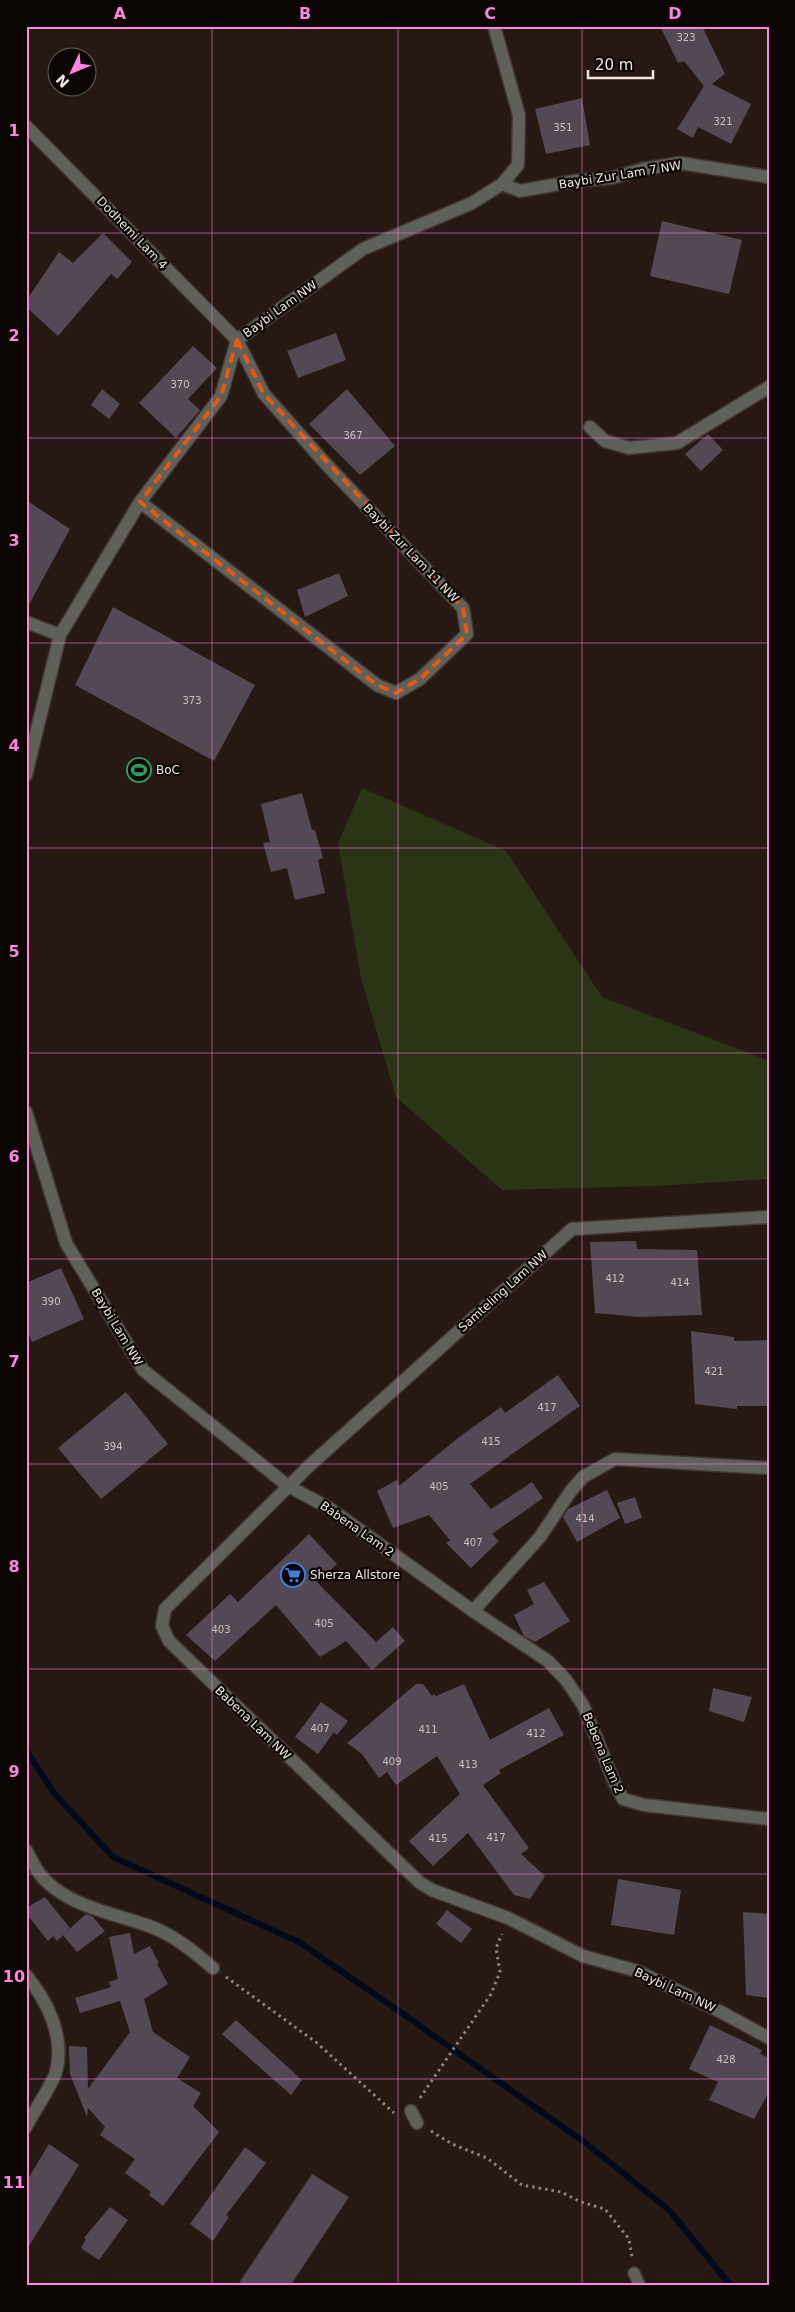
<svg xmlns="http://www.w3.org/2000/svg" width="795" height="2312" viewBox="0 0 795 2312" font-family="'DejaVu Sans',sans-serif">
<rect width="100%" height="100%" fill="#261914"/>
<path fill="#2b3515" d="M362 788 506 851 602 997 769 1061V1179L656 1186 502 1190 396 1097 361 978 338 843Z"/>
<g fill="none" stroke-linecap="round" stroke-linejoin="round">
<path stroke="#000a1b" stroke-width="6" d="M26 1750 54 1793 113 1857 299 1942 406 2016 587 2144 669 2210 731 2286"/>
</g>
<path fill="#524954" d="M660 26H702L725 74 712 84 751 104 731 144 698 127 693 138 677 129 704 86 684 61 678 63Z
M582 98 590 145 546 154 535 109Z
M662 221 742 240 729 294 650 276Z
M103 233 132 262 117 279 111 274 58 336 26 307V301L59 252 73 263Z
M336 333 346 360 298 378 287 351Z
M193 346 217 368 188 399 200 410 176 438 139 403Z
M102 389 120 404 109 419 91 405Z
M347 389 395 446 360 475 309 424Z
M708 434 723 450 701 471 685 454Z
M26 500 70 529 26 610Z
M339 573 348 596 305 617 297 590Z
M113 607 255 685 214 761 75 685Z
M302 793 312 830H315L323 858 318 860 325 893 295 900 287 868 271 872 263 843 270 842 261 804Z
M636 1241 637 1249 697 1250 702 1315 640 1317 595 1313 590 1242Z
M61 1268 84 1319 32 1342 26 1329V1283Z
M691 1331 734 1337V1341L769 1340V1406H737V1409L695 1404Z
M558 1375 580 1406 470 1484 491 1509 532 1482 543 1498 492 1534 499 1541 471 1568 446 1543 450 1540 429 1515 393 1528 377 1491 397 1480 399 1486 458 1438 501 1407 505 1413Z
M126 1392 168 1444 101 1499 58 1448Z
M607 1490 620 1518 577 1542 563 1517 568 1509Z
M635 1497 642 1518 625 1524 617 1503Z
M309 1534 337 1564 317 1582 376 1642 393 1627 405 1641 372 1670 346 1641 320 1657 276 1605 215 1661 186 1635 230 1594 238 1602Z
M544 1582 570 1621 535 1642 524 1636 514 1615 534 1604 527 1590Z
M416 1684H423L432 1696 434 1694 436 1696 464 1684 490 1740 549 1708 564 1735 499 1770 501 1773 483 1785 529 1848 521 1854 545 1876 530 1899 514 1895 468 1833 433 1866 409 1841 460 1794 437 1756 396 1785 387 1772 379 1778 362 1754 347 1743Z
M713 1688 752 1697 744 1722 709 1711Z
M321 1702 348 1721 337 1735 334 1732 318 1754 295 1737Z
M618 1879 681 1890 674 1935 611 1925Z
M45 1897 70 1928 57 1941 53 1936 48 1941 26 1913V1908Z
M447 1910 472 1929 461 1943 436 1924Z
M743 1912 769 1914V1998L746 1995Z
M86 1914 92 1916 105 1931 77 1952 63 1935Z
M130 1933 134 1954 150 1946 159 1963 157 1964 168 1984 144 1999 153 2032 190 2057 177 2078 201 2093 193 2106 219 2132 163 2206 149 2195 151 2192 125 2173 135 2159 100 2135 105 2127 88 2108 87 2117 70 2074 69 2046 87 2047 88 2089 130 2032 120 2001 80 2013 75 1998 111 1987 109 1982 118 1979 109 1937Z
M236 2020 302 2080 291 2095 222 2034Z
M710 2025 762 2050 760 2054 769 2058V2092L754 2119 709 2100 718 2082 689 2069Z
M49 2144 79 2165 26 2251V2182Z
M245 2147 266 2163 226 2215 229 2217 213 2241 190 2224Z
M312 2174 349 2197 306 2262 290 2286H237Z
M110 2207 128 2220 99 2260 81 2248 86 2239 84 2238Z"/>
<g fill="none" stroke-linecap="round" stroke-linejoin="round">
<defs>
<path id="service" d="M634 2273 640 2286"/>
<path id="minor" d="M26 126 237 340 264 394 326 464 463 608 467 634 420 679 396 693 377 685 140 502
M502 184 520 191 575 181 611 178 643 169 680 163 769 177
M590 427 605 441 629 448 677 443 769 387
M26 622 60 635
M26 775 60 635 140 502 221 396 237 340 363 249 472 203 502 184 518 165 519 115 494 26
M26 1112 66 1243 143 1370 288 1486 329 1508 473 1611 548 1661 566 1680 583 1705 615 1784 623 1799 644 1805 769 1819
M769 1217 572 1229 309 1466 165 1609 162 1626 169 1641 419 1882 432 1890 508 1918 583 1956 637 1971 721 2012 769 2038
M473 1611 540 1537 570 1492 583 1477 615 1459 769 1468
M26 1850C30 1857 33 1864 37 1870 60 1905 113 1913 149 1926 174 1935 193 1951 213 1968
M26 1975C48 2002 65 2037 56 2072 51 2087 34 2111 26 2127
M411 2111 417 2123"/>
</defs>
<use href="#service" stroke="#423631" stroke-width="14"/>
<use href="#minor" stroke="#423631" stroke-width="15"/>
<path stroke="#8d827e" stroke-width="3" stroke-dasharray="2.5 4" stroke-linecap="butt" d="M226 1977 317 2043 394 2113
M420 2098 491 1994 500 1972 496 1948 502 1934
M431 2131 452 2144 487 2158 522 2185 561 2192 581 2202 605 2209 629 2239 632 2257"/>
<use href="#service" stroke="#5f6059" stroke-width="11"/>
<use href="#minor" stroke="#5f6059" stroke-width="12"/>
</g>
<path fill="none" stroke="#e8590c" stroke-width="4" stroke-dasharray="10 6" stroke-linejoin="round" d="M237 340 264 394 463 608 467 634 420 679 396 693 377 685 140 502 221 396Z"/>
<path fill="none" stroke="#ff85df" stroke-width="1" stroke-opacity="0.55" d="M212 26V2286M398 26V2286M582 26V2286M26 233H769M26 438H769M26 643H769M26 848H769M26 1053H769M26 1259H769M26 1464H769M26 1669H769M26 1874H769M26 2079H769"/>
<defs>
<symbol id="stadium-ring" viewBox="-11 -11 22 22"><circle r="9.5" fill="#0b0604" stroke="#2e9e5b" stroke-width="1.5"/><path d="M0-5a6.5 5 0 1 0 0 10a6.5 5 0 1 0 0-10ZM-3.5-1.8h7v3.6h-7Z" fill="#2e9e5b"/></symbol>
<symbol id="supermarket-ring" viewBox="-11 -11 22 22"><circle r="9.5" fill="#0b0604" stroke="#3f7fe0" stroke-width="1.5"/><path d="M-6-5.5h2.5l.6 2H6L4.5 2H-2.5L-4.4-4H-6ZM-1.5 3.2a1.3 1.3 0 1 0 .1 0ZM3 3.2a1.3 1.3 0 1 0 .1 0Z" fill="#3f7fe0"/></symbol>
</defs>
<g fill-rule="evenodd">
<use href="#stadium-ring" x="125" y="756" width="28" height="28"/>
<use href="#supermarket-ring" x="279" y="1561" width="28" height="28"/>
</g>
<g text-anchor="middle" stroke-width="4.5" stroke-linejoin="round" paint-order="stroke">
<g font-size="10" fill="#c8c0bf">
<text x="686" y="41">323</text>
<text x="723" y="125">321</text>
<text x="563" y="131">351</text>
<text x="180" y="388">370</text>
<text x="353" y="439">367</text>
<text x="192" y="704">373</text>
<text x="615" y="1282">412</text>
<text x="680" y="1286">414</text>
<text x="51" y="1305">390</text>
<text x="714" y="1375">421</text>
<text x="547" y="1411">417</text>
<text x="491" y="1445">415</text>
<text x="113" y="1450">394</text>
<text x="439" y="1490">405</text>
<text x="585" y="1522">414</text>
<text x="473" y="1546">407</text>
<text x="324" y="1627">405</text>
<text x="221" y="1633">403</text>
<text x="320" y="1732">407</text>
<text x="428" y="1733">411</text>
<text x="536" y="1737">412</text>
<text x="392" y="1765">409</text>
<text x="468" y="1768">413</text>
<text x="496" y="1841">417</text>
<text x="438" y="1842">415</text>
<text x="726" y="2063">428</text>
</g>
<g font-size="12" fill="#f0e7e3" stroke="#0b0604">
<text transform="translate(620 175) rotate(-9)" y="4">Baybi Zur Lam 7 NW</text>
<text transform="translate(132 233) rotate(46)" y="4">Dodhemi Lam 4</text>
<text transform="translate(280 309) rotate(-36)" y="4">Baybi Lam NW</text>
<text transform="translate(411 553) rotate(46)" y="4">Baybi Zur Lam 11 NW</text>
<text transform="translate(503 1291) rotate(-42)" y="4">Samteling Lam NW</text>
<text transform="translate(117 1327) rotate(59)" y="4">Baybi Lam NW</text>
<text transform="translate(357 1529) rotate(35)" y="4">Babena Lam 2</text>
<text transform="translate(253 1723) rotate(44)" y="4">Babena Lam NW</text>
<text transform="translate(603 1753) rotate(67)" y="4">Bebena Lam 2</text>
<text transform="translate(675 1990) rotate(25)" y="4">Baybi Lam NW</text>
</g>
<g font-size="12" fill="#f0e7e3" stroke="#0b0604" text-anchor="start">
<text x="156" y="774">BoC</text>
<text x="310" y="1579">Sherza Allstore</text>
</g>
</g>
<rect width="795" height="2312" fill="none" stroke="#0b0604" stroke-width="55"/>
<g transform="translate(72 72) rotate(226)"><circle r="24" fill="#0b0604" stroke="#67605d"/>
<path d="M0-4L9 19L0 12L-9 19Z" fill="#ff85df"/>
<text y="-8" font-size="14" font-weight="bold" text-anchor="middle" fill="#f0e7e3">N</text>
</g>
<path d="M588 70v8h65v-8" fill="none" stroke="#f0e7e3" stroke-width="2.5"/>
<text x="595" y="70" font-size="15" fill="#f0e7e3" stroke="#0b0604" stroke-width="4" paint-order="stroke">20 m</text>
<rect x="28" y="28" width="740" height="2256" fill="none" stroke="#ff85df" stroke-width="2"/>
<g font-size="16" text-anchor="middle" font-weight="bold" fill="#ff85df">
<text x="120" y="19">A</text>
<text x="305" y="19">B</text>
<text x="490" y="19">C</text>
<text x="675" y="19">D</text>
<text x="14" y="136">1</text>
<text x="14" y="341">2</text>
<text x="14" y="546">3</text>
<text x="14" y="751">4</text>
<text x="14" y="957">5</text>
<text x="14" y="1162">6</text>
<text x="14" y="1367">7</text>
<text x="14" y="1572">8</text>
<text x="14" y="1777">9</text>
<text x="14" y="1982">10</text>
<text x="14" y="2188">11</text>
</g>
</svg>
